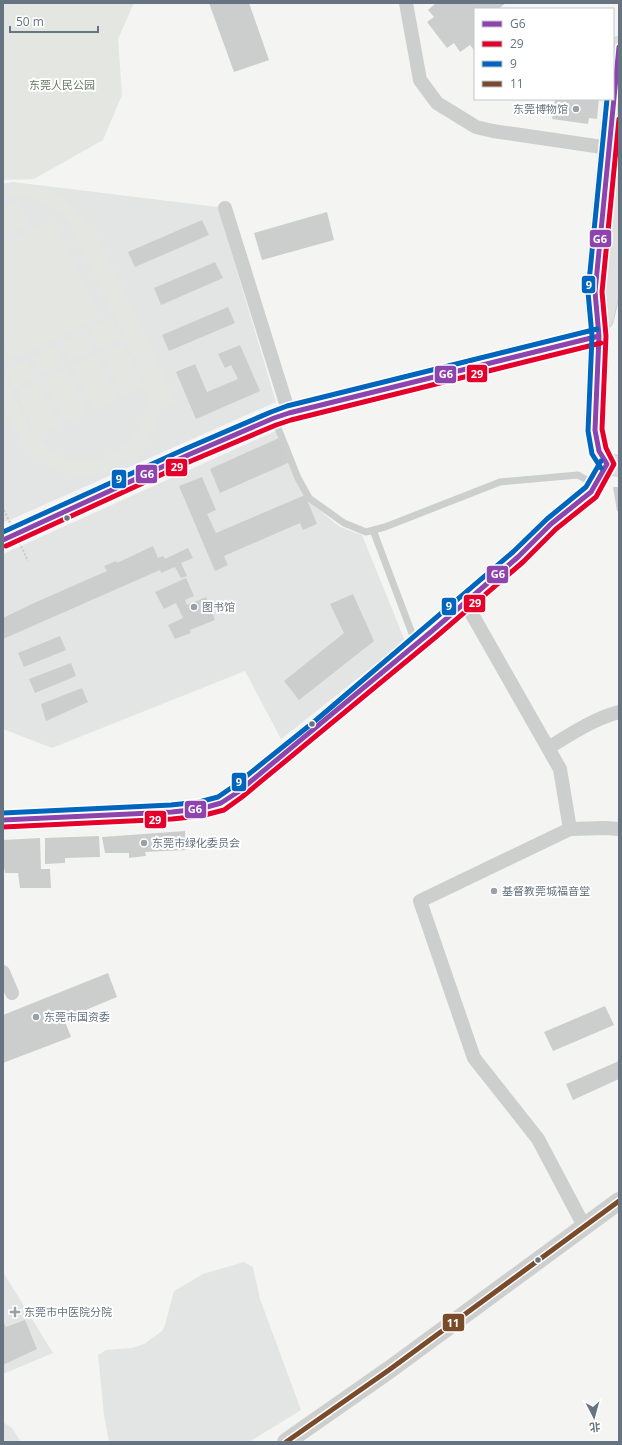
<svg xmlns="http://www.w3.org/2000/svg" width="622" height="1445" viewBox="0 0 622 1445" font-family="'Open Sans','Noto Sans SC',sans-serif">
<rect width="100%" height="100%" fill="#f4f4f3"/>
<path fill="#e3e4e4" d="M13 182 218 207 276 402 3 523V184Z
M280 429 307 498 325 515 340 527 362 535 405 641 281 739 245 671 52 748 3 729V554Z
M244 1262 253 1267 260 1299 301 1410 249 1442H109L104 1415 98 1355 106 1350 132 1348 144 1344 162 1331 165 1325 174 1291 203 1274Z
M3 1272 53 1353 3 1374Z
M3 1422 12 1428 21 1442H3Z"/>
<path fill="#e4e7e1" d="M3 3H134L118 39 122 95 103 140 34 179 3 180Z
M12 184C47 184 69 196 87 226L92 224 176 402 160 410C150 464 86 494 40 460 26 450 18 437 11 422 9 417 5 411 3 405 1 397 3 381 3 372 14 396 27 435 50 450 84 473 135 455 145 414 148 399 146 385 141 372L70 224C51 202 31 194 3 199V185Z
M18 202 29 226 3 238V209Z
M54 221 99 317 11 359 3 341V244Z
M112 319 121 337 99 348 90 330Z
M84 333 92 351 70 361 62 343Z
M123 342 144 386 122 396 102 353Z
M55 346 64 364 42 374 33 357Z
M95 356 116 399 94 410 73 366Z
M27 360 35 377 14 388 5 370Z
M67 369 87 412 65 423 45 380Z
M38 382 59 426 37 436 16 393Z"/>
<path fill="#cccece" d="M209 3H249L269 60 234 72Z
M436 3H506L498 9H475V51L470 45 460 52 454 43 447 48 427 22 434 17 428 10Z
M555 99H599L597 119 589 118 588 124 552 119Z
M327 212 334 240 262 260 254 233Z
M202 220 209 235 135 267 128 252Z
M215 262 223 278 161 305 154 288Z
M228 307 235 323 169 351 162 335Z
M240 345 260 391 196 419 176 372 195 364 207 392 238 379 231 365 225 368 218 354Z
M279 438 290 462 220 493 210 469Z
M202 477 216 510 207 514 216 533 305 495 317 524 303 530 300 523 224 556 228 565 215 571 179 486Z
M613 487H619V511H617Z
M153 546 158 558 163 556 165 559 188 548 193 558 181 563 187 576 181 578 175 567 161 573 160 570 3 639V618L34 603 107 571 104 566 116 561 117 563Z
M186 578 194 596 185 600 187 605 206 597 215 620 190 630 191 633 175 639 168 625 183 618 176 603 164 609 155 592Z
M353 594 374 641 299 700 284 681 344 633 330 604Z
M60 636 66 650 24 667 18 653Z
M71 663 76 676 35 693 29 679Z
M82 688 88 702 46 721 41 704Z
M185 831 186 850 145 852 146 856 129 858V853H105L102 837Z
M99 836 100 857 65 858V863L45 864V838Z
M40 838 41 869H50L51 888H20L18 873H5L3 862V840Z
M108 973 117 997 64 1019 71 1037 3 1063V1015Z
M605 1006 614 1025 553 1051 544 1032Z
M619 1061V1079L573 1100 566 1084Z
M25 1320 37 1349 3 1365V1322L6 1327Z"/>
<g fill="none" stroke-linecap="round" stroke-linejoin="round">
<defs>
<path id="secondary" d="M619 47 595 292 599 336 595 430 599 451 607 464 619 466
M603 319 609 293 619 189"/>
</defs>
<use href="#secondary" stroke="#d0d1d1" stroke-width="22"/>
<path stroke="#cdcece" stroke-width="7" d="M274 418 298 478 309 498 344 523 366 532 385 527 500 482 578 475 587 480 590 490
M373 530 416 644"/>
<path stroke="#cdcece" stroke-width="14" d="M406 3 420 80 437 103 476 127 493 131 609 148
M225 208 289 413
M465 602 560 769 570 829 420 901 474 1058 538 1139 584 1226
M548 748C571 734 593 719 619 712
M570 829 606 828 619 829
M3 972 12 993"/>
<path stroke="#cdcece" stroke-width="18" d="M3 540 188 455 274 418 289 413 599 336
M3 820 172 812 200 809 221 803 238 792 319 726 432 631 518 557 551 524 591 492 607 464
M286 1442 389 1370 619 1201"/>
<use href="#secondary" stroke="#e0e0e1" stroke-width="20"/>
<path stroke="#cacacb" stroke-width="2" stroke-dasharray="2 2" stroke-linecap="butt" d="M4 510 28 561"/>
<defs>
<path id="bus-1" d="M3 540 188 455 274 418 289 413 599 336
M3 820 172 812 200 809 221 803 238 792 432 631 518 557 551 524 591 492 607 464 599 451 595 430 599 336 595 292 619 47"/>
<path id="bus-2" d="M6 546 191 461 276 425 291 420 601 343
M3 827 172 819 201 816 224 810 242 797 437 636 523 562 556 529 596 497 614 464 606 448 602 429 606 336 602 292 619 119"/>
<path id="bus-3" d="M601 468 592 454 588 431 592 336 588 292 607 99
M3 532 185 449 271 412 287 406 597 329
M3 813 171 805 199 802 218 797 234 786 315 721 513 552 547 519 586 487 601 461"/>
<path id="bus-4" d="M286 1442 389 1370 619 1201"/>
</defs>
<use href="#bus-1" stroke="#fff" stroke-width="8"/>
<use href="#bus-2" stroke="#fff" stroke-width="8"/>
<use href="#bus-3" stroke="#fff" stroke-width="8"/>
<use href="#bus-4" stroke="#fff" stroke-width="8"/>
<use href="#bus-1" stroke="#8e44ad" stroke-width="5"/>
<use href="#bus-2" stroke="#e4002b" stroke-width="5"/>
<use href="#bus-3" stroke="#0065bd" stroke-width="5"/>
<use href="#bus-4" stroke="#7a4b2a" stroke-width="5"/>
</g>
<g fill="#98a0a9" stroke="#fff" stroke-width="1.5">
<circle cx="576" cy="109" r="4"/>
<circle cx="194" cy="607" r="4"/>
<circle cx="144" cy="843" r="4"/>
<circle cx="494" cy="891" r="4"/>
<circle cx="36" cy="1017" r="4"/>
<path d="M13 1306h4v4h4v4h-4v4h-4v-4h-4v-4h4z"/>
</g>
<g fill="#667381" stroke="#fff" stroke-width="1.5">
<circle cx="67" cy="518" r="3.5"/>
<circle cx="312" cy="724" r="3.5"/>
<circle cx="538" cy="1260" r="3.5"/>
</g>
<g text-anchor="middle" stroke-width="4" stroke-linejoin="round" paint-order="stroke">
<g font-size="11" fill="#677964" stroke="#fff">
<text x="62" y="89">东莞人民公园</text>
</g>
<g font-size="11" fill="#667381" stroke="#fff" text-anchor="start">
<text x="568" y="113" text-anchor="end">东莞博物馆</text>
<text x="202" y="611">图书馆</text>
<text x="152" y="847">东莞市绿化委员会</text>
<text x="502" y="895">基督教莞城福音堂</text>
<text x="44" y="1021">东莞市国资委</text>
<text x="24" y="1316">东莞市中医院分院</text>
</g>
</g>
<g stroke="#fff" stroke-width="1.5">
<rect x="589" y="229" width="23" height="19" rx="4" fill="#8e44ad"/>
<rect x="581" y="275" width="15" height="19" rx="4" fill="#0065bd"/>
<rect x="466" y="364" width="22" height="19" rx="4" fill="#e4002b"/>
<rect x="434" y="365" width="23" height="19" rx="4" fill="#8e44ad"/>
<rect x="165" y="458" width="23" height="19" rx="4" fill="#e4002b"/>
<rect x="135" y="464" width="23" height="20" rx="4" fill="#8e44ad"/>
<rect x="111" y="469" width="16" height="20" rx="4" fill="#0065bd"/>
<rect x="486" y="565" width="23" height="19" rx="4" fill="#8e44ad"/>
<rect x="463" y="594" width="23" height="19" rx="4" fill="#e4002b"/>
<rect x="441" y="597" width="16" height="19" rx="4" fill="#0065bd"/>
<rect x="231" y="772" width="16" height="20" rx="4" fill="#0065bd"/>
<rect x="184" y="800" width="23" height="19" rx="4" fill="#8e44ad"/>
<rect x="144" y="810" width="23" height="19" rx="4" fill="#e4002b"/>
<rect x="442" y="1313" width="23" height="19" rx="4" fill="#7a4b2a"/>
</g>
<g font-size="11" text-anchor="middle" font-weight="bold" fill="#fff">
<text x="600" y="243">G6</text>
<text x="589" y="289">9</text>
<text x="477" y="378">29</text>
<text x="446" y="378">G6</text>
<text x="177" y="471">29</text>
<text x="147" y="478">G6</text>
<text x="119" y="483">9</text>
<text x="498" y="578">G6</text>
<text x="475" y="607">29</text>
<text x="449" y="610">9</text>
<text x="239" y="786">9</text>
<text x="195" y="813">G6</text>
<text x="155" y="824">29</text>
<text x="453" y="1327">11</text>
</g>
<rect width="622" height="1445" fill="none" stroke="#667381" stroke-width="8"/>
<rect x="474" y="8" width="140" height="92" fill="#ffffff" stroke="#c2c7cd"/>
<rect x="482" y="21" width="20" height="6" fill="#8e44ad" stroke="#c2c7cd"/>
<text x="510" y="28" font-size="12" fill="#667381">G6</text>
<rect x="482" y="41" width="20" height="6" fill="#e4002b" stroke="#c2c7cd"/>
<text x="510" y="48" font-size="12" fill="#667381">29</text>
<rect x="482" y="61" width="20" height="6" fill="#0065bd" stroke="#c2c7cd"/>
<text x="510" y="68" font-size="12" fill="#667381">9</text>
<rect x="482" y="81" width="20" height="6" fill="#7a4b2a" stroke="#c2c7cd"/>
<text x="510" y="88" font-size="12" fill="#667381">11</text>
<g transform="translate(594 1417) rotate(174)" stroke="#ffffff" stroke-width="3" paint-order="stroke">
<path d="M0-3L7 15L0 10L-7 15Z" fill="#667381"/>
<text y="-6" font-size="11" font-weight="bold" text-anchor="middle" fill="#667381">北</text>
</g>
<path d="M10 26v6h88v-6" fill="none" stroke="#667381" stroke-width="2"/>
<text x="16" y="26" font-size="12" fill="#667381" stroke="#ffffff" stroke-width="3" paint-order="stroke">50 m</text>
</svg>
